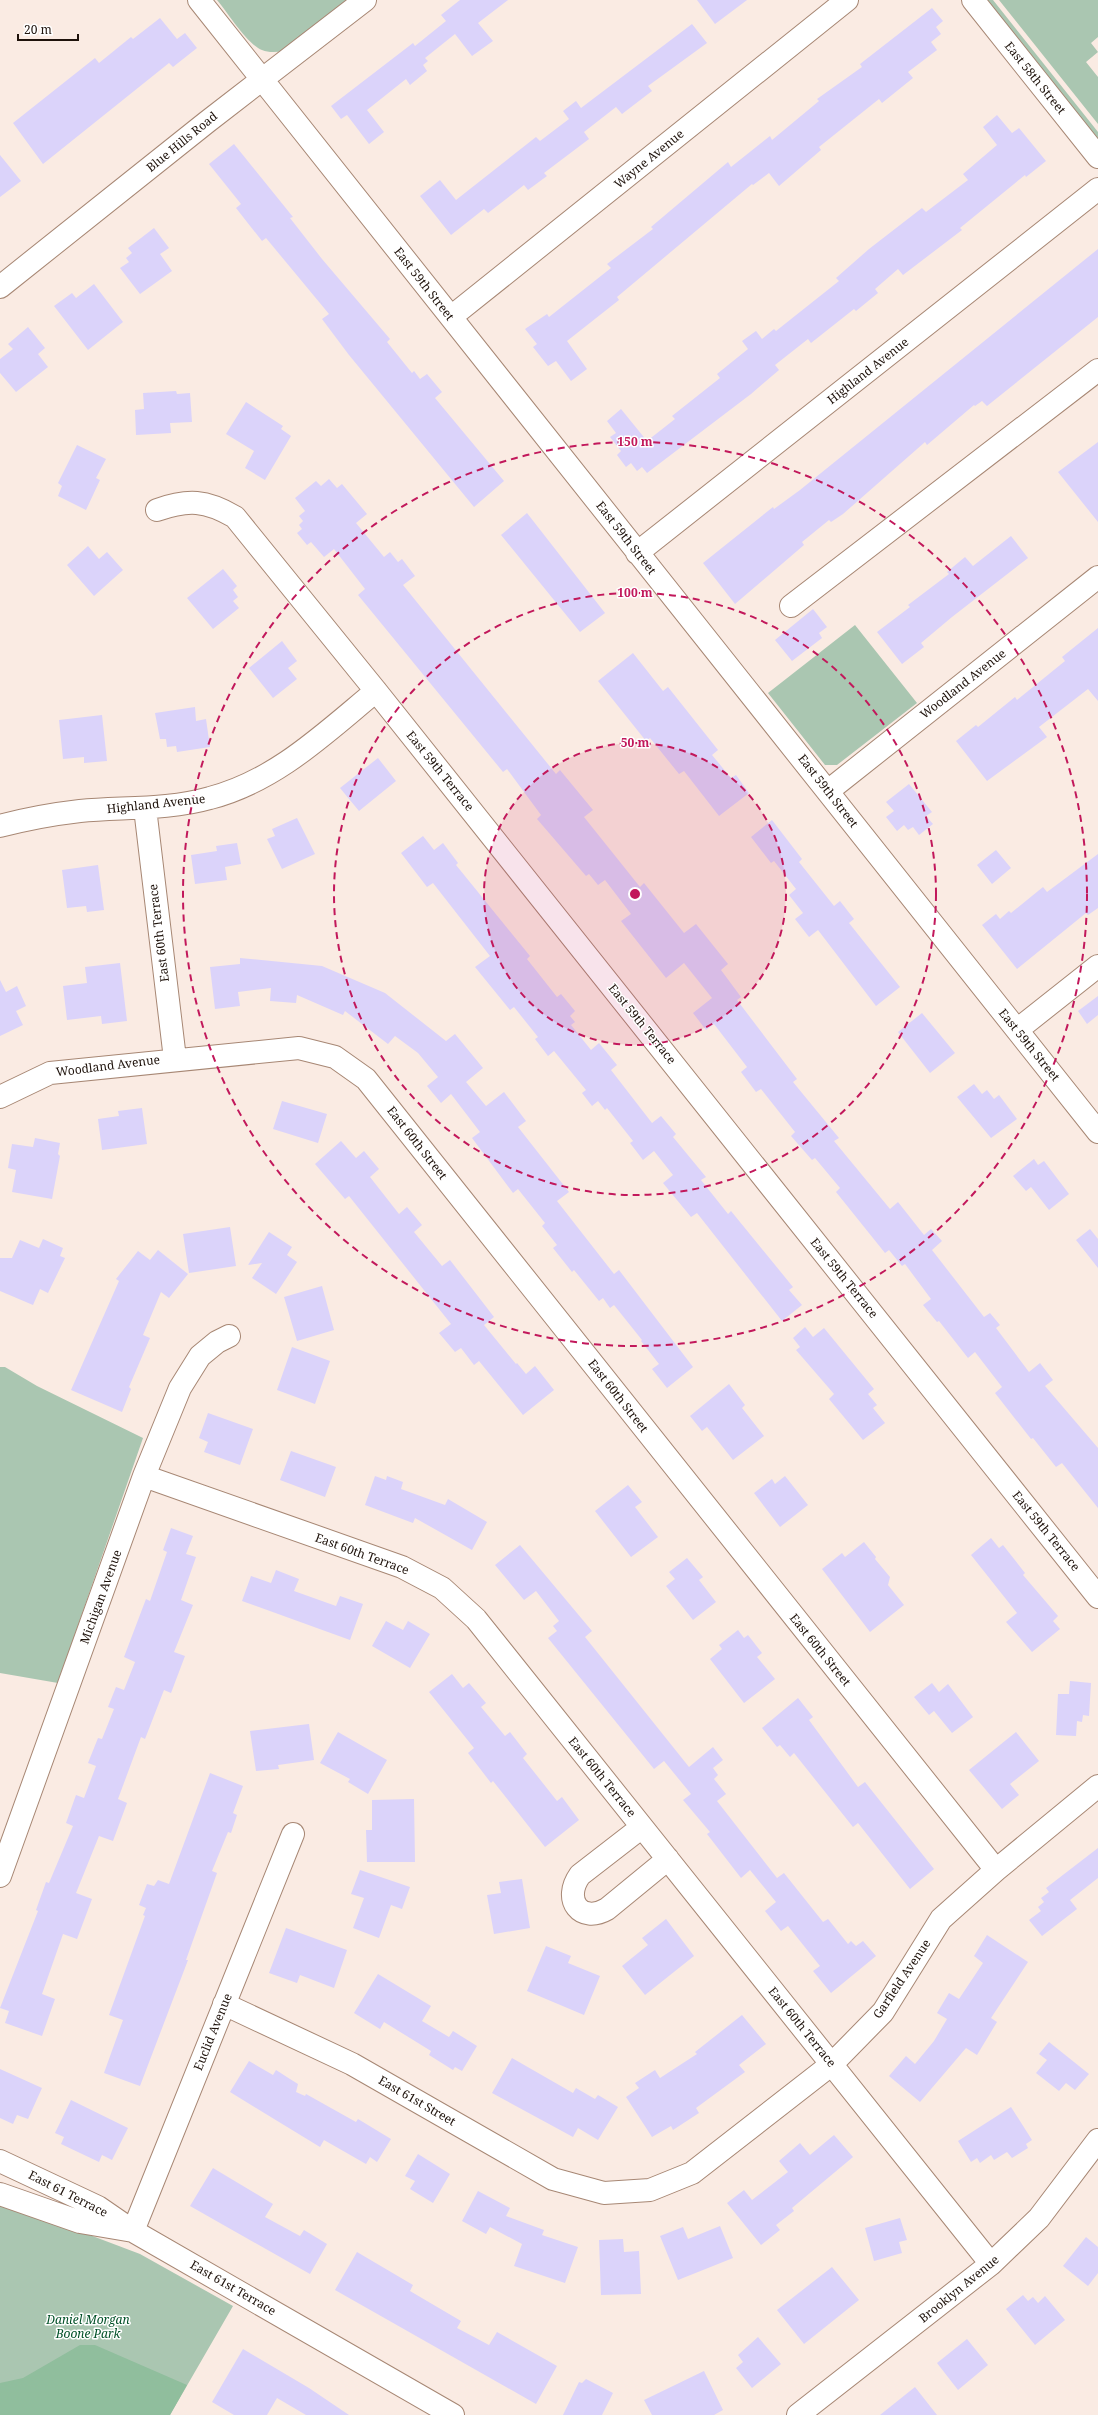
<svg xmlns="http://www.w3.org/2000/svg" width="1098" height="2415" viewBox="0 0 1098 2415" font-family="'Noto Serif',serif">
<rect width="100%" height="100%" fill="#faebe3"/>
<path fill="#aac6b1" d="M217 0H351L284 51C277 52 269 53 262 50 247 44 228 13 217 0Z
M986 0H993L1098 132V141Z
M999 0H1098V37L1091 43 1098 52 1086 62 1098 77V124Z
M855 625 917 703 837 765H825L768 693Z
M0 1367H5L37 1386 143 1438 58 1683 0 1673Z
M0 2201 140 2254 233 2306 170 2415H0Z"/>
<path fill="#90be9d" d="M80 2345H95L187 2385 170 2415H0V2383L23 2378Z"/>
<path fill="#dbd3fa" d="M460 0H508L478 23 493 41 472 56 455 34 425 58 428 61 423 65 427 71 410 85 406 79 367 110 384 132 369 144 347 115 341 119 331 106 413 43 415 46 446 21 441 15Z
M697 0H747L715 24Z
M932 8 943 21 936 27 941 34 931 42 937 50 908 72 913 78 882 103 879 99 819 147 821 150 779 186 769 173 753 185 752 184 617 297 619 300 567 341 587 369 571 381 556 361 548 366 533 347 537 344 525 329 547 314 549 317 611 268 607 264 653 229 651 227 728 162 731 167 770 136 772 140 819 101 817 99 862 67 860 64Z
M160 18 177 39 185 33 197 48 173 67 169 63 43 164 13 123 95 58 99 63 131 37 133 39Z
M692 24 707 43 648 86 652 91 622 114 616 107 584 132 589 139 544 173 547 176 528 190 524 185 488 213 484 209 451 235 420 196 440 180 456 200 536 137 540 141 569 119 563 111 576 101 581 108Z
M997 115 1012 133 1019 128 1046 161 1026 177 1025 175 960 228 962 230 903 275 898 269 875 289 878 293 856 311 854 309 811 343 808 339 775 365 779 370 751 394 647 473 642 467 637 471 631 463 626 467 617 455 621 451 610 437 616 433 607 421 621 409 647 441 675 419 672 416 720 378 717 374 748 349 742 341 756 331 762 339 774 329 776 331 839 281 836 278 869 249 922 208 926 212 968 180 963 174 997 145 983 127Z
M234 144 293 217 290 218 322 259 390 339 387 342 412 373 414 371 420 379 427 374 442 392 435 398 504 481 474 507 349 355 322 319 329 314 266 238 262 241 236 208 241 204 209 164Z
M0 155 21 181 0 197Z
M154 228 169 248 160 254 172 271 140 294 120 268 129 262 126 258 132 253 128 248Z
M1098 249V317L987 406 982 401 975 406 974 405 927 445 925 442 843 514 831 522 829 520 802 542 804 545 735 604 703 563 773 507 774 509 800 490Z
M94 284 123 322 88 350 54 306 72 293 76 298Z
M28 327 45 348 38 354 48 367 16 392 0 373V359L13 349 8 344Z
M176 391 177 394 190 393 192 422 170 423 171 433 136 435 135 410 144 409 143 393Z
M246 402 283 426 281 429 291 436 265 480 245 468 254 451 226 434Z
M1098 442V522L1058 472Z
M77 445 106 459 96 478 100 480 86 510 58 496 62 486 58 483Z
M329 479 337 488 342 484 367 514 356 523 384 557 390 552 398 562 402 559 415 576 403 585 556 774 560 770 593 810 584 817 640 887 644 883 684 933 696 924 728 964 721 970 741 997 737 1000 797 1079 793 1082 839 1138 834 1141 890 1209 898 1202 924 1235 931 1229 942 1241 932 1250 984 1317 990 1313 1000 1325 996 1328 1029 1372 1040 1363 1053 1380 1045 1386 1098 1448V1508L1062 1463 1056 1467 1033 1438 1031 1439 995 1393 1002 1387 975 1352 968 1358 939 1321 937 1322 923 1305 931 1299 905 1264 902 1266 889 1250 885 1253 836 1192 840 1188 815 1158 812 1160 791 1136 795 1132 761 1089 756 1092 741 1072 747 1067 714 1024 706 1030 693 1013 712 998 684 963 666 978 621 921 631 914 605 880 598 885 589 874 586 876 537 819 541 815 507 769 503 772 358 595 365 589 334 549 324 557 311 542 307 545 297 533 302 529 299 525 303 521 299 516 305 511 295 498 316 481 321 486Z
M527 513 605 613 580 632 501 535Z
M1011 536 1028 558 952 617 921 643 924 647 902 664 877 632 910 607 908 605 949 574 947 572 965 557 973 566Z
M88 546 99 559 107 552 123 570 94 596 67 565Z
M223 569 237 586 233 590 238 597 233 601 239 608 213 629 187 598Z
M813 609 827 627 819 633 822 638 792 661 775 640Z
M1098 628V701L1088 689 1039 727 1047 737 987 781 956 741 976 725 978 727 1015 697 1017 700 1065 661 1062 657Z
M282 641 297 661 288 668 297 679 273 698 249 668Z
M633 653 663 691 668 687 718 750 712 755 731 778 736 775 749 793 719 816 684 771 679 774 650 738 646 741 598 681Z
M195 707 196 721 206 719 210 747 177 752 176 746 167 747 166 739H160L155 713Z
M102 715 107 761 84 763V757L63 759 59 720Z
M378 758 396 781 359 811 340 788Z
M909 784 932 812 926 816 933 824 919 835 913 827 908 830 904 825 897 831 886 817 894 811 886 802Z
M297 818 315 854 282 869 267 839 275 836 272 829Z
M772 820 802 859 799 862 834 906 840 901 854 919 849 923 900 987 876 1006 818 930 809 937 795 919 803 913 789 895 796 889 774 861 771 863 751 837Z
M423 836 434 850 443 843 458 863 456 865 530 956 527 959 557 997 561 994 575 1011 570 1016 575 1022 571 1025 591 1050 599 1043 617 1065 611 1070 652 1123 661 1116 676 1134 673 1137 706 1177 701 1180 728 1214 731 1211 793 1287 789 1290 802 1305 782 1321 697 1213 691 1217 663 1183 673 1175 654 1151 643 1160 630 1143 633 1141 607 1108 605 1110 598 1101 592 1106 582 1093 586 1090 554 1051 548 1056 535 1039 538 1037 514 1007 510 1010 475 967 490 956 433 883 427 887 401 853Z
M237 843 241 864 225 867 227 880 195 884 191 855 217 851 216 846Z
M996 850 1011 868 992 884 977 865Z
M1098 854V908L1088 915 1086 913 1017 969 982 925 996 914 1000 919 1009 911 1011 913 1043 887 1047 892Z
M98 865 104 910 87 912 86 906 67 908 62 870Z
M240 958 322 966 385 993 446 1041 455 1034 483 1068 466 1082 486 1106 504 1092 526 1121 518 1127 569 1192 557 1201 614 1274 619 1270 693 1367 667 1388 652 1369 659 1364 641 1341 642 1340 614 1305 610 1308 603 1298 599 1301 574 1270 572 1272 553 1248 557 1245 542 1226 545 1223 518 1189 513 1193 472 1138 480 1132 451 1094 441 1103 427 1086 438 1077 418 1053 395 1036 388 1044 345 1011 343 1015 297 995 296 1003 270 1001 271 988 238 992 240 1006 215 1009 210 967 240 964Z
M120 963 127 1021 102 1024 101 1016 67 1020 63 986 87 983 85 967Z
M0 980 6 992 17 986 26 1006 16 1011 23 1025 0 1036Z
M1098 996V1015L1087 1024 1078 1011Z
M922 1013 955 1053 930 1073 898 1032Z
M974 1084 982 1094 987 1090 994 1099 999 1095 1017 1119 991 1138 957 1097Z
M282 1101 327 1114 318 1143 273 1129Z
M142 1108 147 1144 102 1150 98 1119 119 1116 118 1111Z
M35 1138 60 1143 58 1154 60 1156 52 1199 12 1192 16 1170 8 1168 12 1144 33 1147Z
M341 1141 356 1158 364 1151 379 1169 370 1177 399 1214 407 1207 422 1225 414 1232 442 1266 450 1260 467 1282 494 1317 484 1325 516 1364 517 1363 526 1374 535 1366 554 1390 523 1415 479 1361 474 1365 461 1348 455 1352 439 1333 451 1324 349 1196 345 1199 315 1164Z
M1034 1159 1038 1165 1044 1161 1069 1194 1049 1210 1031 1187 1026 1191 1013 1176Z
M230 1227 236 1266 189 1273 183 1234Z
M1090 1229 1098 1239V1268L1076 1240Z
M269 1232 292 1247 287 1255 297 1262 276 1294 252 1278 262 1263 248 1265Z
M43 1239 63 1248 60 1256 65 1258 48 1293 40 1289 33 1305 0 1291V1258H12L20 1240 39 1248Z
M158 1250 188 1274 169 1298 161 1292 143 1335 150 1338 129 1387 131 1389 122 1412 71 1390 119 1281 116 1279 138 1251 150 1260Z
M322 1286 334 1330 297 1341 284 1297Z
M805 1327 813 1337 824 1328 874 1389 868 1394 877 1405 873 1408 885 1423 863 1440 829 1399 834 1394 796 1350 800 1347 793 1338Z
M292 1347 330 1361 315 1404 277 1390Z
M729 1384 745 1405 742 1408 764 1436 733 1460 707 1427 702 1431 690 1416Z
M208 1413 253 1429 240 1465 204 1452 208 1442 199 1438Z
M291 1451 336 1467 325 1497 280 1480Z
M375 1476 386 1480 387 1476 403 1482 401 1489 445 1505 448 1499 487 1522 472 1550 415 1518 413 1523 365 1505Z
M785 1476 808 1505 780 1527 754 1493 772 1479 775 1484Z
M628 1485 642 1502 635 1507 658 1537 631 1557 595 1511Z
M171 1528 193 1536 186 1554 196 1557 181 1600 193 1605 174 1652 185 1656 171 1693 164 1690 145 1739 141 1737 118 1799 127 1803 113 1841 99 1836 76 1893 92 1899 77 1939 63 1934 42 1994 55 1999 42 2036 5 2023 9 2011 0 2008 38 1911 36 1910 46 1882 49 1883 73 1826 66 1823 76 1795 84 1798 96 1766 88 1763 98 1738 102 1739 114 1709 108 1707 116 1687 124 1690 135 1662 124 1657 146 1599 150 1601 167 1552 163 1550Z
M991 1538 999 1548 1003 1545 1025 1573 1023 1575 1058 1616 1053 1621 1060 1629 1032 1652 1006 1622 1017 1613 971 1555Z
M864 1542 876 1557 875 1559 890 1577 888 1585 904 1605 870 1632 822 1569 842 1553 845 1557Z
M520 1545 592 1631 585 1637 689 1767 713 1747 723 1760 713 1768 718 1775 714 1779 726 1794 717 1801 777 1878 784 1873 823 1922 828 1919 848 1944 851 1941 856 1946 863 1941 876 1956 831 1993 813 1971 820 1966 788 1926 781 1931 765 1911 776 1902 750 1870 741 1878 707 1834 710 1832 683 1800 691 1794 664 1761 654 1769 548 1638 557 1631 553 1626 559 1621 536 1591 524 1600 495 1565Z
M687 1558 703 1577 699 1580 716 1602 693 1620 666 1586 675 1579 669 1572Z
M276 1570 299 1579 294 1591 336 1606 340 1596 363 1604 350 1640 242 1601 251 1576 271 1583Z
M386 1621 403 1630 408 1621 430 1634 410 1668 372 1646Z
M738 1630 744 1638 748 1635 762 1653 757 1657 775 1679 744 1703 710 1659 722 1649 719 1645Z
M452 1674 463 1688 469 1683 486 1703 481 1707 505 1736 510 1732 527 1754 523 1758 557 1801 562 1797 579 1820 545 1847 493 1781 491 1783 468 1753 474 1748 429 1692Z
M1070 1681 1091 1683 1089 1716 1083 1715 1082 1722 1077 1721 1076 1736 1056 1735 1058 1694H1069Z
M932 1683 939 1692 948 1684 973 1717 952 1733 934 1711 929 1715 914 1697Z
M798 1698 813 1717 809 1720 858 1787 865 1782 934 1869 910 1889 858 1823 853 1827 794 1753 790 1757 780 1745 777 1747 762 1728Z
M309 1724 314 1760 278 1765 279 1769 256 1771 250 1731Z
M338 1732 387 1760 368 1794 348 1782 350 1779 320 1763Z
M1016 1732 1039 1761 1010 1784 1019 1795 1002 1809 969 1770Z
M210 1773 243 1786 233 1813 237 1815 231 1833 228 1832 212 1871 217 1873 186 1960H188L140 2086 104 2073 123 2020 109 2015 145 1916 143 1915 146 1908 139 1905 147 1884 154 1886 158 1880 169 1884Z
M414 1799 415 1862H367L366 1830H372V1800Z
M1098 1848V1878L1070 1900 1077 1909 1042 1936 1029 1920 1041 1911 1038 1907 1044 1902 1041 1898 1049 1892 1046 1888Z
M360 1870 410 1887 402 1909 391 1905 379 1938 353 1928 364 1898 351 1894Z
M522 1879 530 1928 494 1934 487 1895 501 1893 499 1882Z
M666 1919 694 1956 645 1995 622 1966 648 1945 642 1938Z
M286 1928 347 1950 334 1988 300 1975 297 1983 269 1973Z
M987 1935 1028 1962 991 2018 997 2022 977 2055 966 2048 920 2102 889 2076 906 2056 915 2064 934 2041 947 2019 937 2013 949 1993 959 1999 983 1963 974 1956Z
M546 1946 571 1956 568 1963 600 1976 584 2015 527 1991Z
M378 1974 431 2006 422 2021 449 2037 453 2031 477 2046 462 2071 455 2067 453 2070 429 2055 431 2051 384 2022 380 2029 354 2013Z
M742 2015 766 2044 739 2065 745 2072 696 2108 699 2113 673 2130 671 2126 652 2137 626 2097 639 2088 635 2083 655 2070 660 2078 697 2054 695 2052Z
M1049 2042 1089 2074 1075 2090 1066 2083 1059 2091 1036 2073 1047 2060 1039 2054Z
M512 2058 573 2093 576 2088 595 2099 598 2095 618 2107 598 2140 578 2128 573 2137 492 2093Z
M249 2061 273 2075 276 2070 290 2079 298 2084 296 2092 305 2096 306 2094 356 2122 358 2119 391 2139 377 2162 370 2157 366 2164 324 2140 320 2147 230 2092Z
M0 2069 42 2088 28 2119 17 2115 13 2124 0 2118Z
M71 2100 128 2128 112 2160 102 2155 99 2162 61 2144 64 2137 55 2133Z
M1011 2107 1032 2140 1026 2144 1028 2148 1012 2158 1007 2152 994 2160 991 2155 980 2163 977 2158 971 2162 958 2141Z
M834 2135 853 2157 792 2208 794 2211 776 2225 780 2230 761 2245 727 2203 744 2190 752 2200 788 2172 779 2161 800 2143 810 2155Z
M418 2154 450 2174 433 2203 410 2189 415 2181 405 2176Z
M213 2168 273 2204 265 2217 300 2236 304 2230 327 2244 310 2274 190 2206Z
M478 2191 510 2208 506 2216 544 2230 542 2235 578 2247 565 2283 514 2266 522 2244 490 2227 486 2234 462 2221Z
M900 2218 907 2240 899 2242 902 2253 874 2261 865 2228Z
M720 2226 733 2258 678 2280 660 2236 683 2227 688 2239Z
M1086 2237 1098 2247V2273L1088 2286 1063 2266Z
M623 2239 624 2252 639 2251 641 2294 601 2295 599 2240Z
M357 2252 413 2285 410 2291 461 2321 457 2328 489 2345 497 2332 557 2366 536 2404 335 2290Z
M832 2267 859 2300 804 2344 777 2310Z
M1023 2295 1028 2301 1033 2297 1038 2303 1045 2296 1065 2320 1035 2345 1006 2309Z
M758 2337 781 2364 752 2388 736 2368 743 2362 738 2355Z
M967 2339 988 2365 958 2390 937 2363Z
M243 2349 309 2388 349 2415H306L277 2398 267 2415H234L212 2402Z
M704 2371 723 2410 714 2415H652L644 2400Z
M586 2379 613 2393 602 2415H563L579 2382 582 2383Z
M915 2387 937 2415H880Z"/>
<g fill="none" stroke-linecap="round" stroke-linejoin="round">
<defs>
<path id="minor" d="M199 0 1098 1132
M973 0 1098 157
M0 287 207 122 365 0
M451 317 847 0
M157 510C188 499 206 500 235 517L376 691 1098 1597
M637 553 1098 189
M791 606 1098 370
M828 791 1098 577
M145 808 175 1059
M0 826C26 819 54 814 80 811 123 807 168 810 210 798 276 781 325 733 376 691
M1017 1030 1098 966
M0 1097 50 1073 299 1048 335 1057 366 1079 996 1870
M144 1476 402 1567 442 1588 476 1619 991 2264
M642 1827 580 1875C562 1900 581 1924 607 1909L668 1859
M0 1876 144 1476 180 1388 200 1356 217 1342 229 1336
M224 2004 352 2064 553 2179 604 2193 650 2190 692 2173 832 2064 883 2012 941 1919 996 1870 1098 1786
M0 2161 98 2207 127 2227
M0 2194 80 2222 133 2231 453 2415
M133 2231 293 1834
M798 2415 991 2264 1039 2218 1098 2140"/>
</defs>
<use href="#minor" stroke="#a78774" stroke-width="24"/>
<use href="#minor" stroke="#fff" stroke-width="22"/>
</g>
<circle cx="635" cy="894" r="151" fill="#c2185b" fill-opacity=".12"/>
<g fill="none" stroke="#c2185b" stroke-width="2" stroke-dasharray="7 5">
<circle cx="635" cy="894" r="151"/>
<circle cx="635" cy="894" r="301"/>
<circle cx="635" cy="894" r="452"/>
</g>
<g text-anchor="middle" stroke-width="3" stroke-linejoin="round" paint-order="stroke">
<g font-size="12" fill="#1e120b" stroke="#fff">
<text transform="translate(1035 78) rotate(51)" y="4">East 58th Street</text>
<text transform="translate(182 142) rotate(-39)" y="4">Blue Hills Road</text>
<text transform="translate(649 159) rotate(-39)" y="4">Wayne Avenue</text>
<text transform="translate(424 284) rotate(52)" y="4">East 59th Street</text>
<text transform="translate(868 371) rotate(-38)" y="4">Highland Avenue</text>
<text transform="translate(626 538) rotate(52)" y="4">East 59th Street</text>
<text transform="translate(963 684) rotate(-38)" y="4">Woodland Avenue</text>
<text transform="translate(440 771) rotate(51)" y="4">East 59th Terrace</text>
<text transform="translate(828 791) rotate(52)" y="4">East 59th Street</text>
<text transform="translate(156 804) rotate(-6)" y="4">Highland Avenue</text>
<text transform="translate(159 933) rotate(-97)" y="4">East 60th Terrace</text>
<text transform="translate(642 1024) rotate(51)" y="4">East 59th Terrace</text>
<text transform="translate(1029 1045) rotate(51)" y="4">East 59th Street</text>
<text transform="translate(108 1066) rotate(-7)" y="4">Woodland Avenue</text>
<text transform="translate(417 1143) rotate(52)" y="4">East 60th Street</text>
<text transform="translate(844 1278) rotate(51)" y="4">East 59th Terrace</text>
<text transform="translate(618 1396) rotate(52)" y="4">East 60th Street</text>
<text transform="translate(1046 1531) rotate(51)" y="4">East 59th Terrace</text>
<text transform="translate(362 1554) rotate(20)" y="4">East 60th Terrace</text>
<text transform="translate(101 1597) rotate(-70)" y="4">Michigan Avenue</text>
<text transform="translate(820 1650) rotate(51)" y="4">East 60th Street</text>
<text transform="translate(602 1777) rotate(51)" y="4">East 60th Terrace</text>
<text transform="translate(902 1979) rotate(-56)" y="4">Garfield Avenue</text>
<text transform="translate(802 2027) rotate(51)" y="4">East 60th Terrace</text>
<text transform="translate(213 2032) rotate(-68)" y="4">Euclid Avenue</text>
<text transform="translate(417 2101) rotate(30)" y="4">East 61st Street</text>
<text transform="translate(68 2194) rotate(27)" y="4">East 61 Terrace</text>
<text transform="translate(233 2288) rotate(30)" y="4">East 61st Terrace</text>
<text transform="translate(959 2289) rotate(-39)" y="4">Brooklyn Avenue</text>
</g>
<g font-size="12" font-style="italic" fill="#005027" stroke="#fff">
<text x="88" y="2324">Daniel Morgan<tspan x="88" dy="14">Boone Park</tspan></text>
</g>
</g>
<circle cx="635" cy="894" r="6" fill="#c2185b" stroke="#fff" stroke-width="2"/>
<g font-size="12" text-anchor="middle" font-weight="bold" fill="#c2185b" stroke="#fff" stroke-width="3" stroke-linejoin="round" paint-order="stroke">
<text x="635" y="446">150 m</text>
<text x="635" y="597">100 m</text>
<text x="635" y="747">50 m</text>
</g>
<path d="M18 34v6h60v-6" fill="none" stroke="#1e120b" stroke-width="2"/>
<text x="24" y="34" font-size="12" fill="#1e120b" stroke="#ffffff" stroke-width="3" paint-order="stroke">20 m</text>
</svg>
